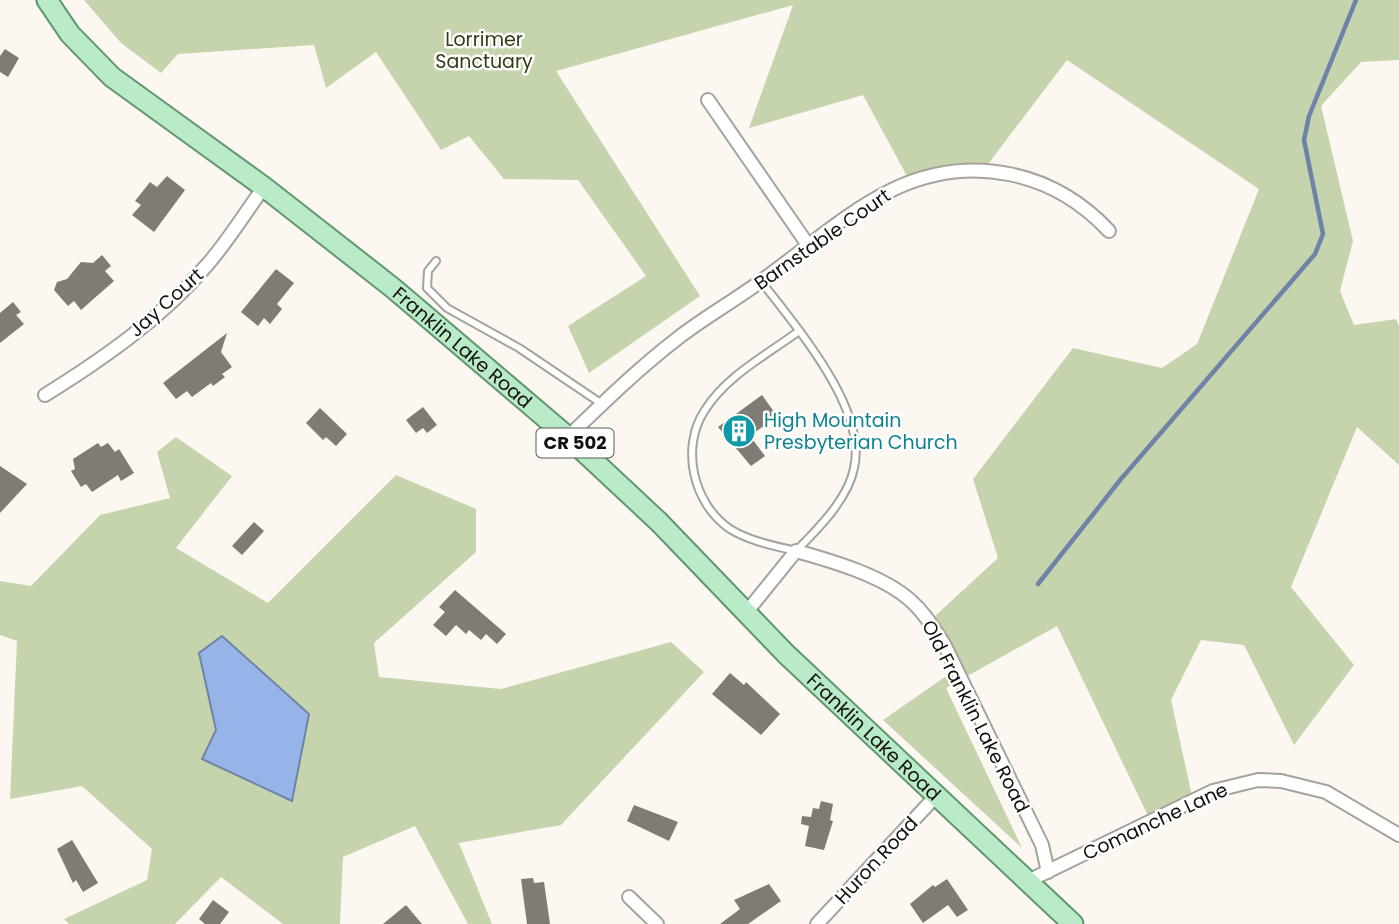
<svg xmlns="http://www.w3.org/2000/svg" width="1399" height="924" viewBox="0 0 1399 924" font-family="Poppins,sans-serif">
<rect width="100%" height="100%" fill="#fcf8f1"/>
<path fill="#c5d4ad" d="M84 0H1399V60L1361 62 1321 106 1353 241 1340 291 1354 325 1396 319 1399 326V465L1357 427 1291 587 1354 665 1294 745 1244 645 1201 640 1171 700 1194 805 1151 822 1057 626 946 688 1022 848 883 720 962 665 934 617 998 558 973 479 1073 348 1162 368 1197 344 1259 189 1067 60 982 172 908 178 863 95 749 128 793 5 556 71 700 296 589 373 568 326 646 276 578 180 504 179 469 136 441 150 376 52 326 88 314 45 178 54 161 73 121 43Z
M176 437 232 476 176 548 268 603 396 475 476 509V552L374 643 379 677 501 689 671 642 704 672 561 825 459 843 492 924H468L415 826 343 857 340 924H283L221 877 175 924H69L64 919 147 880 152 849 82 786 10 799 17 641 0 635V581L31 586 100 515 170 498 157 452Z"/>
<path fill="#97b4e9" stroke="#6f83a7" stroke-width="2" d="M222 636 309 714 292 801 202 759 216 730 199 653Z"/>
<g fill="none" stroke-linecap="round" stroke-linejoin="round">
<path stroke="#6f83a7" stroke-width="4.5" d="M1038 584 1121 479 1315 254 1323 234 1304 140 1309 116 1356 0"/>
</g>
<path fill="#7f7c76" d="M5 49 19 58 8 77 0 72V56Z
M167 176 185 190 154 232 132 215 141 205 135 201 150 182 157 187Z
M102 255 111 266 105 271 114 281 81 310 74 301 68 306 54 290 57 282 67 279 81 262 93 263Z
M276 269 294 283 277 304 282 309 270 324 264 318 258 326 241 312Z
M13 302 21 312 16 315 24 324 0 343V313Z
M227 333 221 352 232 367 222 374 225 377 213 386 211 383 192 397 187 391 176 399 163 383Z
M762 395 777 416 750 436 765 456 751 466 718 427Z
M423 407 437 425 427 433 423 428 416 433 406 420Z
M320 408 347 434 336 446 326 437 323 440 306 423Z
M98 443 101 447 108 443 115 452 119 449 134 473 121 481 118 475 92 492 86 484 81 487 71 471 75 469 73 459Z
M0 466 27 484 0 513Z
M254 522 264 531 242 555 232 546Z
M455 590 506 634 497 644 486 634 481 640 469 630 466 634 456 625 446 636 433 625 445 612 439 607Z
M730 673 744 685 746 682 780 714 761 735 712 694Z
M821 801 833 804 830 820 833 821 824 850 805 846 809 826 801 824 802 816 811 817 813 808 819 809Z
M634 805 678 822 669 841 627 821Z
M72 840 98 883 83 892 76 880 73 883 57 849Z
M533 878 534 883 544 882 550 924H527L521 879Z
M947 879 968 910 957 917 948 905 923 923 910 904 933 885 935 887Z
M769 884 781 901 748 924H720L740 909 734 900Z
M213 900 229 912 220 924H205L199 919Z
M406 905 422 924H383Z"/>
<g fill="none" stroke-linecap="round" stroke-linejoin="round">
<defs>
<path id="lane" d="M436 261 428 271 427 288 447 308 519 348 602 404
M761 281C796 327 868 409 854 468 848 499 818 529 796 551 775 546 749 541 730 529 693 504 680 447 705 410 726 376 768 354 799 331"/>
<path id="street" d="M708 100 808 245
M45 395C103 359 163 317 207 265 228 241 245 213 264 187
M568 437C604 402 639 368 678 338 705 317 734 301 761 281 805 250 847 211 896 188 972 154 1053 171 1109 231
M745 614 796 551C832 561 884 576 911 601 925 613 934 629 944 644L1042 845 1048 872
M1028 881 1213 791 1258 780 1281 781 1326 792 1399 835
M629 897 657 924
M817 924 935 797"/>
<g id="primary">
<path id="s1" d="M47 0 70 34 112 77 264 187 393 288 568 437 659 522 786 654 1073 924"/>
</g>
</defs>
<use href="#lane" stroke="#a6a39c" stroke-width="10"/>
<use href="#street" stroke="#a6a39c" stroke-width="16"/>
<use href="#primary" stroke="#61966f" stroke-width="23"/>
<use href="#lane" stroke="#fff" stroke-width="6"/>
<use href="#street" stroke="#fff" stroke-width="12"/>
<use href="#primary" stroke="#baebc8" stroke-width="19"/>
</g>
<defs>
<symbol id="building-disc" viewBox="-11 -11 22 22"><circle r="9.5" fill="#0f9aa8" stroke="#fff"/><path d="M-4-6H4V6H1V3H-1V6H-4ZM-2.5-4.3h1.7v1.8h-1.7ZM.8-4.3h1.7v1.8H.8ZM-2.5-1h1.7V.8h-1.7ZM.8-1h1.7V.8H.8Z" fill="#fff"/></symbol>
</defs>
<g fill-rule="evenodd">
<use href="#building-disc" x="720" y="412" width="38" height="38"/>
</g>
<g text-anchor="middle" stroke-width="5" stroke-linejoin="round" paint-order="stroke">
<rect fill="#fff" stroke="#595856" stroke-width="2" x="536.5" y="428.5" width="77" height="29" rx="5"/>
<g font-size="18" font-weight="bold" fill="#12110e">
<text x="575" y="449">CR 502</text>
</g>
<g font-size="19" fill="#2f3d11" stroke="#fff">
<text x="484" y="46">Lorrimer<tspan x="484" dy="22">Sanctuary</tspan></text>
</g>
<g font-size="19" fill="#12110e" stroke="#fff">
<text transform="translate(822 239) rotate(-35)" y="7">Barnstable Court</text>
<text transform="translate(166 302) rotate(-42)" y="7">Jay Court</text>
<text dy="7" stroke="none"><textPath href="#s1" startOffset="544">Franklin Lake Road</textPath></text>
<text transform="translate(976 716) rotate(63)" y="7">Old Franklin Lake Road</text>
<text dy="7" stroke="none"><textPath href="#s1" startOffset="1111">Franklin Lake Road</textPath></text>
<text transform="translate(1155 821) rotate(-25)" y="7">Comanche Lane</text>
<text transform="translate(876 860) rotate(-47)" y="7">Huron Road</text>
</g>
<g font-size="19" fill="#0d838f" stroke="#fff" text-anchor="start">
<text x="764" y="427">High Mountain<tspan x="764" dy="22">Presbyterian Church</tspan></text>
</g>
</g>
</svg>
